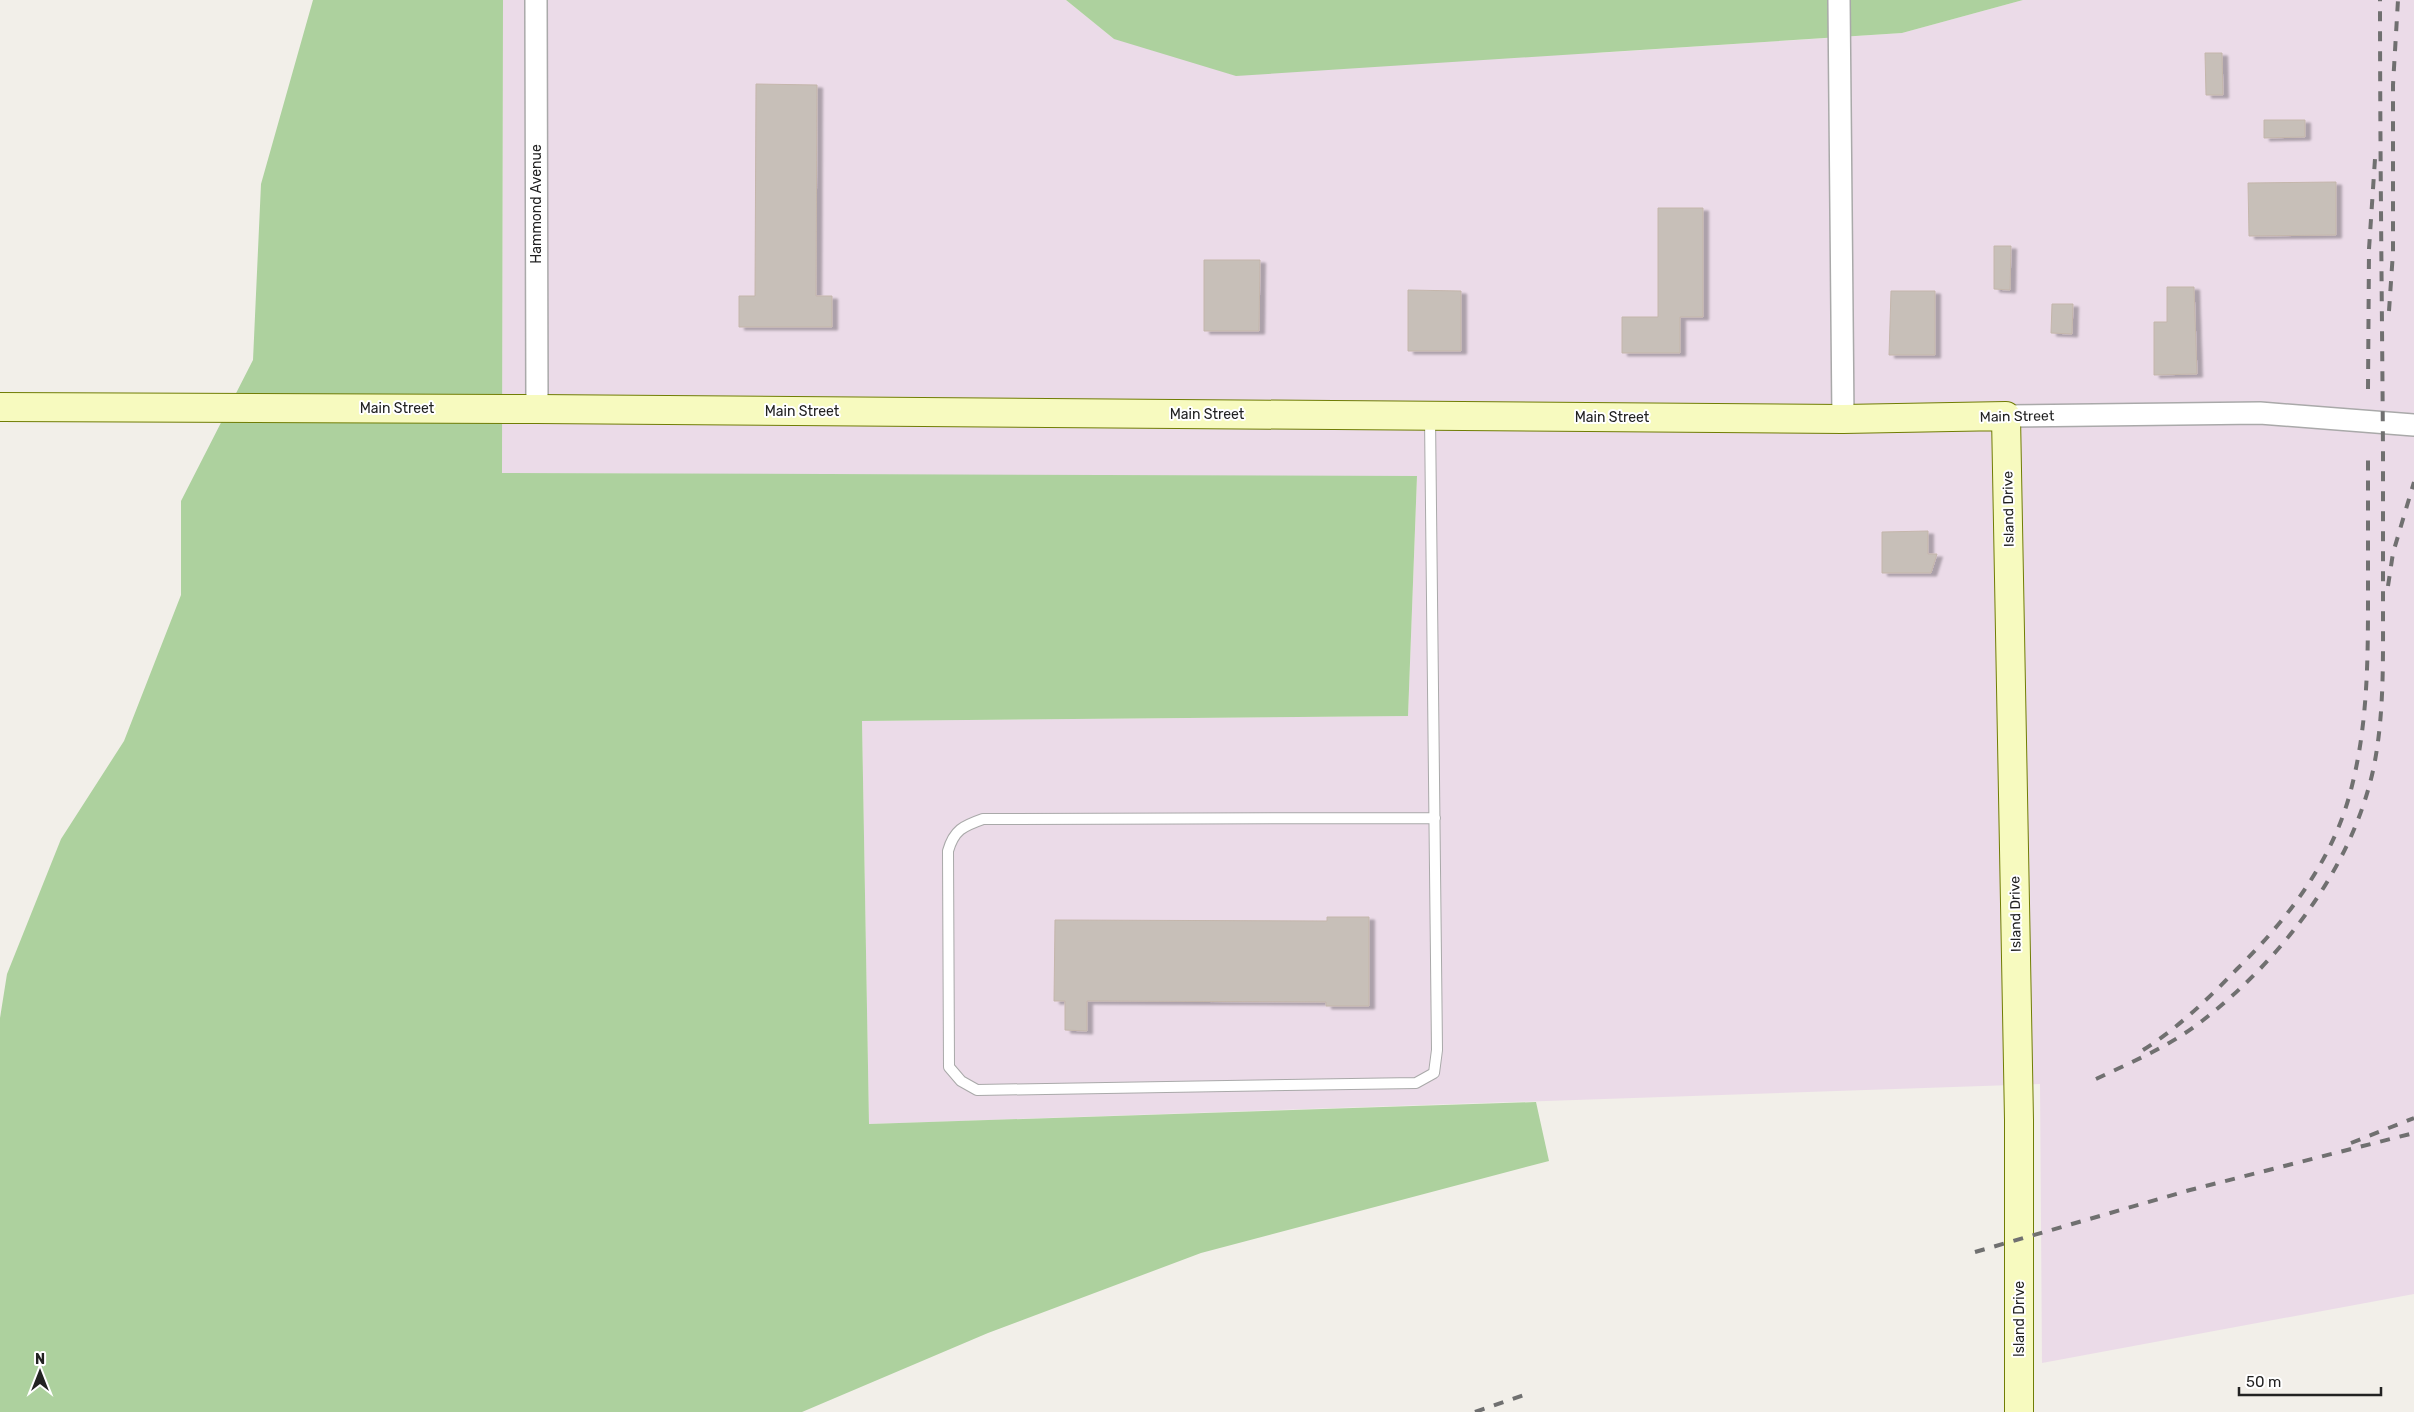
<svg xmlns="http://www.w3.org/2000/svg" width="2414" height="1412" viewBox="0 0 2414 1412" font-family="Rubik,sans-serif">
<defs>
<filter id="shadow"><feDropShadow dx="5.5" dy="3" stdDeviation="1" flood-color="#0004"/></filter>
</defs>
<rect width="100%" height="100%" fill="#f2efe9"/>
<path fill="#ebdbe8" d="M503 0H1066L1114 39 1598 53 1902 33 2023 0H2414V1294L2042 1363 2040 1084 869 1124 862 721 1408 716 1417 477 502 473Z"/>
<path fill="#add19e" d="M313 0H503L502 473 1417 476 1408 716 862 721 869 1124 1536 1102 1549 1161 1201 1253 988 1333 802 1412H0V1018L7 974 61 839 124 741 181 595V501L253 360 261 184Z
M1066 0H2023L1902 33 1236 76 1114 39Z"/>
<path fill="#c7bfb8" stroke="#c4b6ab" filter="url(#shadow)" d="M2205 53H2222L2223 95H2206Z
M756 84 817 85 816 296H832V327H739V296H755Z
M2264 120H2305V137L2264 138Z
M2336 182V235L2249 236 2248 183Z
M1658 208H1703V317H1680V353H1622V317H1658Z
M1994 246H2011L2010 290 1994 289Z
M1204 260H1260L1259 331H1204Z
M2167 287H2194L2197 374 2154 375V322H2167Z
M1408 290 1461 291V351H1408Z
M1891 291H1935V355H1889Z
M2052 304H2073L2072 334 2051 333Z
M1928 531V554H1937L1931 573H1882V532Z
M1327 917H1369V1006H1326V1002L1087 1001V1031L1065 1030V1001H1054L1055 920 1327 921Z"/>
<g fill="none" stroke-linecap="round" stroke-linejoin="round">
<defs>
<path id="lane" d="M1430 417 1437 1050 1434 1073 1416 1083 977 1090 961 1081 949 1067 948 851C954 830 963 826 983 819L1435 818"/>
<path id="street" d="M536 0 537 409
M1839 0 1843 419
M2006 416 2260 413 2414 425"/>
<path id="secondary" d="M0 407 537 409 1843 419 2006 416 2019 1120V1412"/>
</defs>
<use href="#lane" stroke="#a9a9a9" stroke-width="12"/>
<use href="#street" stroke="#a9a9a9" stroke-width="24"/>
<use href="#secondary" stroke="#707d05" stroke-width="30"/>
<use href="#lane" stroke="#fff" stroke-width="10"/>
<use href="#street" stroke="#fff" stroke-width="21"/>
<use href="#secondary" stroke="#f7fabf" stroke-width="28"/>
<path stroke="#707070" stroke-width="4" stroke-dasharray="10 10" stroke-linecap="butt" d="M2389 311 2393 252V85L2398 0
M2368 389 2369 249 2375 159
M2388 586 2393 553 2414 482
M2143 1050C2177 1029 2209 998 2237 969 2286 921 2330 864 2349 797 2367 733 2368 668 2368 602 2368 552 2368 501 2368 451
M2096 1079C2132 1062 2170 1046 2202 1021 2282 959 2353 867 2374 766 2384 715 2383 662 2383 610 2383 557 2383 505 2383 453 2382 302 2380 151 2380 0
M2351 1143 2414 1118
M1975 1252 2190 1190 2414 1133
M1475 1412 1527 1394"/>
</g>
<g text-anchor="middle" stroke-width="4" stroke-linejoin="round" paint-order="stroke">
<g font-size="14" fill="#222" stroke="#fff">
<text transform="translate(536 204) rotate(-90)" y="5">Hammond Avenue</text>
<text x="397" y="413">Main Street</text>
<text x="802" y="416">Main Street</text>
<text x="1207" y="419">Main Street</text>
<text transform="translate(2017 416) rotate(-1)" y="5">Main Street</text>
<text x="1612" y="422">Main Street</text>
<text transform="translate(2008 509) rotate(-91)" y="5">Island Drive</text>
<text transform="translate(2015 914) rotate(-91)" y="5">Island Drive</text>
<text transform="translate(2019 1319) rotate(-90)" y="5">Island Drive</text>
</g>
</g>
<g transform="translate(40 1372)" stroke="#ffffff" stroke-width="4" paint-order="stroke">
<path d="M0-4L9 19L0 12L-9 19Z" fill="#222222"/>
<text y="-8" font-size="14" font-weight="bold" text-anchor="middle" fill="#222222">N</text>
</g>
<path d="M2239 1387v8h142v-8" fill="none" stroke="#222222" stroke-width="2.5"/>
<text x="2246" y="1387" font-size="15" fill="#222222" stroke="#ffffff" stroke-width="4" paint-order="stroke">50 m</text>
</svg>
